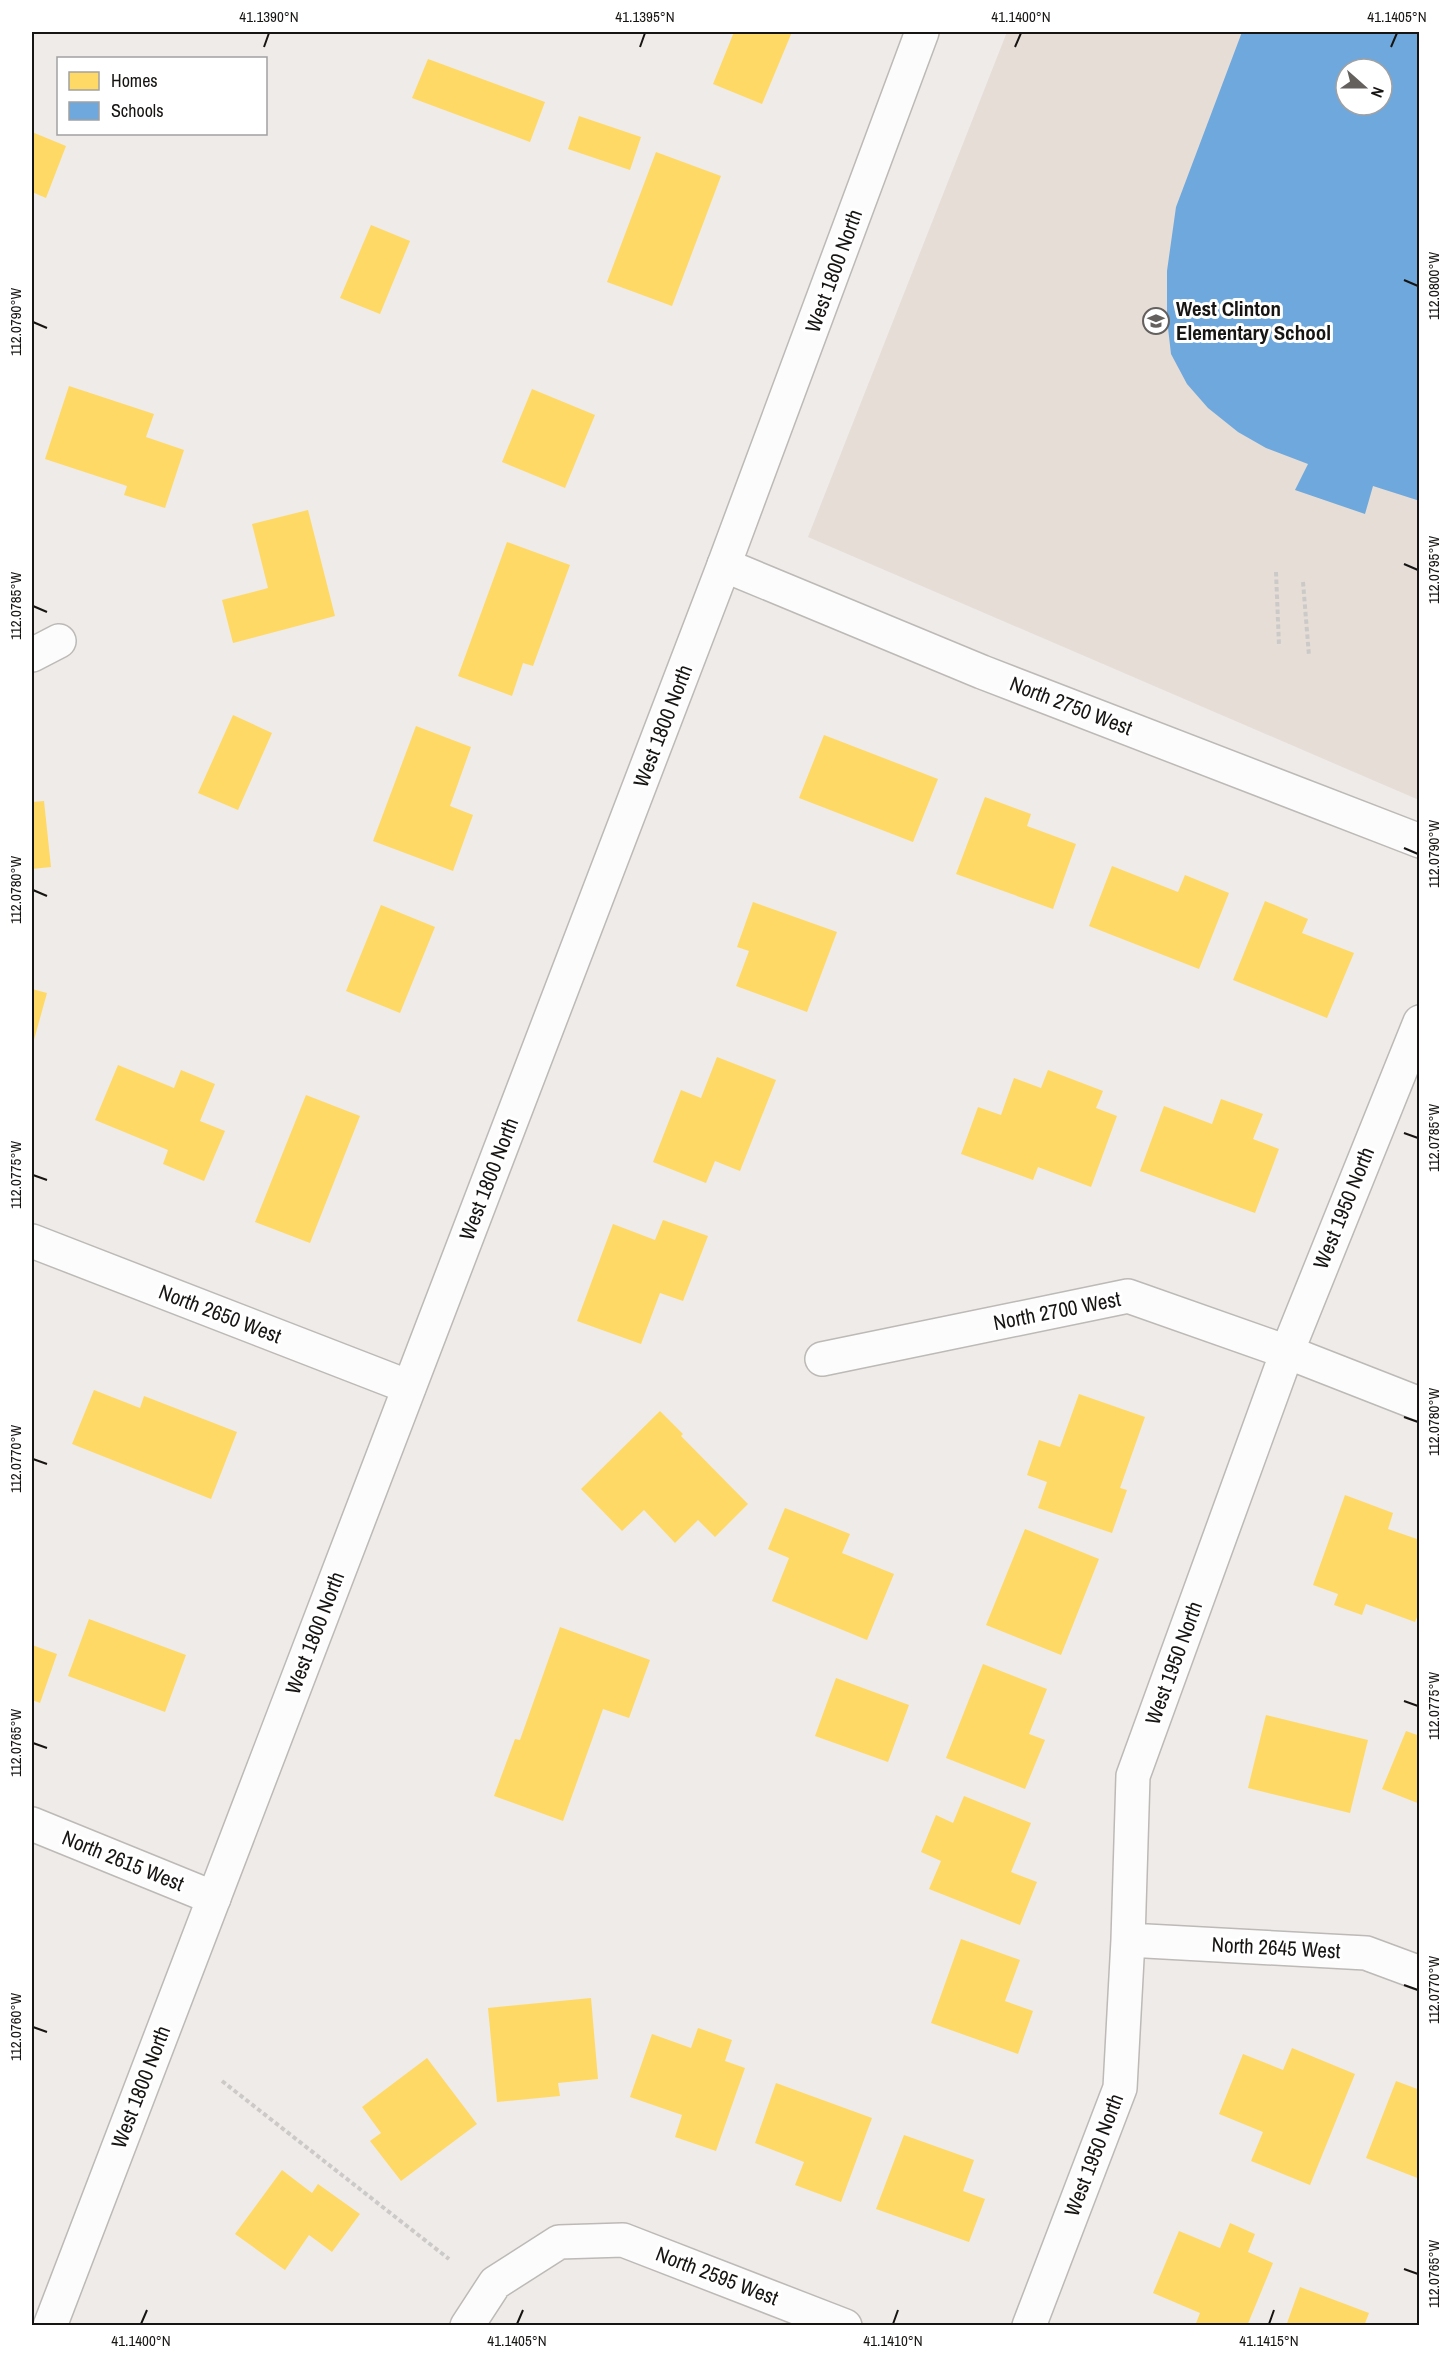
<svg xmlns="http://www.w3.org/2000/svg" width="1451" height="2357" viewBox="0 0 1451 2357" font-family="'Archivo Narrow',sans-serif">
<rect width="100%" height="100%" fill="#efebe8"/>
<path fill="#e5ddd6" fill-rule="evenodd" d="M1007 32H1419V800L808 537ZM1346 69H1382V105H1346Z"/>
<path fill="#ffd966" d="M734 32H792L762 104 713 84Z
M428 59 545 102 530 142 412 98Z
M579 116 641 137 630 170 568 149Z
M32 132 66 146 46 198 32 192Z
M656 152 721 176 672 306 607 282Z
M371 225 410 241 380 314 340 298Z
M69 386 154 414 146 437 184 450 165 508 124 495 127 486 45 459Z
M532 389 595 415 565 488 502 462Z
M308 510 335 616 233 643 222 600 268 588 252 524Z
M507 542 570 565 533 666 523 663 512 696 458 676Z
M233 715 272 733 238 810 198 793Z
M416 726 471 747 450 806 473 815 453 871 373 841Z
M824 735 938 779 913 842 799 798Z
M985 797 1031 814 1027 826 1076 844 1053 909 956 874Z
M44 801 51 867 32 869V802Z
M1112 866 1178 892 1185 875 1229 893 1199 969 1089 926Z
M1265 901 1308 919 1302 933 1354 953 1327 1018 1233 980Z
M753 902 837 932 807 1012 736 986 749 951 737 947Z
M381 905 435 927 400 1013 346 991Z
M32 989 47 993 32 1047Z
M717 1057 776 1080 740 1171 715 1161 706 1183 653 1162 681 1090 701 1098Z
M118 1065 174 1088 181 1070 215 1084 200 1121 225 1131 204 1181 163 1164 168 1150 95 1120Z
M1048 1070 1103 1091 1096 1108 1117 1116 1091 1187 1038 1167 1033 1180 961 1154 978 1107 1001 1115 1014 1078 1041 1088Z
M306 1095 360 1116 310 1243 255 1222Z
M1221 1099 1263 1114 1253 1139 1279 1149 1255 1213 1140 1171 1164 1106 1212 1124Z
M663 1220 708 1236 683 1301 660 1293 641 1344 577 1321 613 1224 655 1240Z
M94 1390 140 1408 144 1396 237 1432 211 1499 72 1444Z
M1079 1394 1145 1417 1120 1488 1127 1490 1112 1533 1038 1508 1047 1482 1027 1475 1039 1440 1060 1447Z
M660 1411 683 1434 681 1436 748 1504 715 1537 698 1520 675 1543 644 1510 622 1531 581 1489Z
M1345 1495 1393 1513 1388 1529 1420 1540V1610L1415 1622 1366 1604 1362 1615 1334 1605 1338 1594 1313 1585Z
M785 1508 850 1534 842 1553 894 1574 867 1640 772 1601 789 1558 768 1549Z
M1025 1529 1099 1559 1061 1655 986 1625Z
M89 1619 186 1655 165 1712 68 1676Z
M560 1627 650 1660 629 1718 603 1709 563 1821 494 1796 515 1739 520 1740Z
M32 1645 57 1654 40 1703 32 1700Z
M983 1664 1047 1689 1029 1734 1045 1740 1025 1789 946 1758Z
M836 1678 909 1705 888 1762 815 1736Z
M1266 1715 1368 1740 1350 1813 1248 1788Z
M1406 1731 1420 1736V1804L1382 1789Z
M964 1796 1031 1823 1011 1872 1037 1882 1020 1925 929 1889 941 1861 921 1852 936 1815 953 1823Z
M961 1939 1020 1960 1005 2001 1033 2011 1018 2054 931 2023Z
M591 1998 598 2079 558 2083 560 2096 497 2102 488 2008Z
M698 2028 732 2040 725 2061 745 2068 716 2151 675 2137 682 2115 630 2097 652 2034 691 2048Z
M1292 2048 1355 2074 1310 2185 1251 2161 1263 2132 1219 2114 1243 2054 1283 2070Z
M427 2058 477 2124 401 2181 370 2141 381 2133 362 2107Z
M1396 2081 1420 2090V2179L1366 2158Z
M776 2083 872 2118 841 2202 795 2185 804 2162 755 2143Z
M904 2135 974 2160 963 2191 985 2199 969 2242 876 2209Z
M282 2170 312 2193 318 2184 360 2214 332 2252 309 2235 285 2270 235 2234Z
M1230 2223 1255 2234 1248 2252 1273 2263 1247 2326H1195L1200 2313 1153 2293 1179 2231 1220 2248Z
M1300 2287 1369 2313 1364 2326H1286Z"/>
<path fill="#6fa8dc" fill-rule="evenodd" d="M1242 32H1420V501L1373 486 1365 514 1295 490 1308 464 1266 448 1238 432 1208 408 1187 384 1171 354 1167 319V271L1176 207ZM1346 69H1382V105H1346Z"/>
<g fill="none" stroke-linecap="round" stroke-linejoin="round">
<defs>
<path id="minor" d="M724 565 982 672 1420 841
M32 655 59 641
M32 1241 409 1387
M822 1359 1128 1296 1287 1352 1420 1404
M32 1824 214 1898
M1128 1940 1366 1953 1420 1973
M467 2326 495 2283 559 2242 623 2240 845 2326
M1029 2326 1120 2088 1128 1940 1133 1776 1287 1352 1420 1022"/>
<path id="secondary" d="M50 2326 724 565 922 32"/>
</defs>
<use href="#minor" stroke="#bcb9b6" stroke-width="36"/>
<use href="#secondary" stroke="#bcb9b6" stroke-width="36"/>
<path stroke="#cccac9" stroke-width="4" stroke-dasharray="4.5 3" stroke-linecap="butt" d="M1276 572 1279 645
M1303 582 1309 656
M222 2081 449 2259"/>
<use href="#minor" stroke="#fdfcfc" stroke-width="33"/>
<use href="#secondary" stroke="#fdfcfc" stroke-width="33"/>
</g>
<path fill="none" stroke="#171513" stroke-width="2" d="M264 47 269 33M640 47 645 33M1015 47 1021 33M1391 47 1397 33M1404 280 1418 286M33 322 47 328M1404 564 1418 570M33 606 47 612M1404 848 1418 854M33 890 47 896M1404 1133 1418 1138M33 1175 47 1180M1404 1417 1418 1422M33 1459 47 1464M1404 1701 1418 1706M33 1743 47 1748M1404 1985 1418 1990M33 2027 47 2032M1404 2269 1418 2274M141 2324 147 2310M517 2324 523 2310M893 2324 898 2310M1269 2324 1274 2310"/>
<defs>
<symbol id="school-ring" viewBox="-11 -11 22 22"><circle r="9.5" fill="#fff" stroke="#63605e" stroke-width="1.5"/><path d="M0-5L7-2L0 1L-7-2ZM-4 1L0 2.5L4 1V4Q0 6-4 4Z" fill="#63605e"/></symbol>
</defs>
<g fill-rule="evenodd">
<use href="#school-ring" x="1141" y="306" width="30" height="30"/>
</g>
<g text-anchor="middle" stroke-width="6" stroke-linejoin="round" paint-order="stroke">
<g font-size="21" fill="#171513" stroke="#fff">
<text transform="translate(834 271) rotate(-70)" y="7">West 1800 North</text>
<text transform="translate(1071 706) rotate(21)" y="7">North 2750 West</text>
<text transform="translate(663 726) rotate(-69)" y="7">West 1800 North</text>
<text transform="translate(489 1179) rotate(-69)" y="7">West 1800 North</text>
<text transform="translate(1344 1208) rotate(-68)" y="7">West 1950 North</text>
<text transform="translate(1057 1311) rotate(-11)" y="7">North 2700 West</text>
<text transform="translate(220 1314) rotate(21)" y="7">North 2650 West</text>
<text transform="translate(315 1633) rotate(-69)" y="7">West 1800 North</text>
<text transform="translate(1174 1663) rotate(-70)" y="7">West 1950 North</text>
<text transform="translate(123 1861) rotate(22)" y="7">North 2615 West</text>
<text transform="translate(1276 1948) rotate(3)" y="7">North 2645 West</text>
<text transform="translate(141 2087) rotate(-69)" y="7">West 1800 North</text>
<text transform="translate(1094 2155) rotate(-69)" y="7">West 1950 North</text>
<text transform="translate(717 2276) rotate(21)" y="7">North 2595 West</text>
</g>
<g font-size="21" font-weight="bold" fill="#171513" stroke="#fff" text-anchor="start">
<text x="1176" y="316">West Clinton<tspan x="1176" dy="24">Elementary School</tspan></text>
</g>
</g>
<rect width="1451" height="2357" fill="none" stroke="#ffffff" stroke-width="66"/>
<rect x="57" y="57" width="210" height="78" fill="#ffffff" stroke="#a2a1a1" stroke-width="1.5"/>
<rect x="69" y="72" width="30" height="18" fill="#ffd966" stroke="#a2a1a1" stroke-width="1.5"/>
<text x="111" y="87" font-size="18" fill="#171513">Homes</text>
<rect x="69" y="102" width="30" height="18" fill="#6fa8dc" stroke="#a2a1a1" stroke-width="1.5"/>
<text x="111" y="117" font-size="18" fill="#171513">Schools</text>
<g transform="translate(1364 87) rotate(111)"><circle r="28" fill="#ffffff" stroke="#a2a1a1" stroke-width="1.5"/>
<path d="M0-4.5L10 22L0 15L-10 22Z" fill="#63605e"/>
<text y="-9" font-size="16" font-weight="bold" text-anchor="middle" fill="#171513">N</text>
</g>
<rect x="33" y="33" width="1385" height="2291" fill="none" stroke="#171513" stroke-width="2"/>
<g font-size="15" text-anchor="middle" fill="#171513">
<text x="269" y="22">41.1390°N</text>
<text x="645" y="22">41.1395°N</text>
<text x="1021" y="22">41.1400°N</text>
<text x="1397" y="22">41.1405°N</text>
<text transform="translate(1434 286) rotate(-90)" y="5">112.0800°W</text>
<text transform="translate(16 322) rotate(-90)" y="5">112.0790°W</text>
<text transform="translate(1434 570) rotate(-90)" y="5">112.0795°W</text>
<text transform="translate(16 606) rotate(-90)" y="5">112.0785°W</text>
<text transform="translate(1434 854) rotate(-90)" y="5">112.0790°W</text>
<text transform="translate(16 890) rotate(-90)" y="5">112.0780°W</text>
<text transform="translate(1434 1138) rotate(-90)" y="5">112.0785°W</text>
<text transform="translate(16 1175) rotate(-90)" y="5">112.0775°W</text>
<text transform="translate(1434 1422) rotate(-90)" y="5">112.0780°W</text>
<text transform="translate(16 1459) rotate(-90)" y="5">112.0770°W</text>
<text transform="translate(1434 1706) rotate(-90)" y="5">112.0775°W</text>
<text transform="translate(16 1743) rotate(-90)" y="5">112.0765°W</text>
<text transform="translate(1434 1990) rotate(-90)" y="5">112.0770°W</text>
<text transform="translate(16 2027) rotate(-90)" y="5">112.0760°W</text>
<text transform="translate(1434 2274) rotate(-90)" y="5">112.0765°W</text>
<text x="141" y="2346">41.1400°N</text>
<text x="517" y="2346">41.1405°N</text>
<text x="893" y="2346">41.1410°N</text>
<text x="1269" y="2346">41.1415°N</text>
</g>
</svg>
